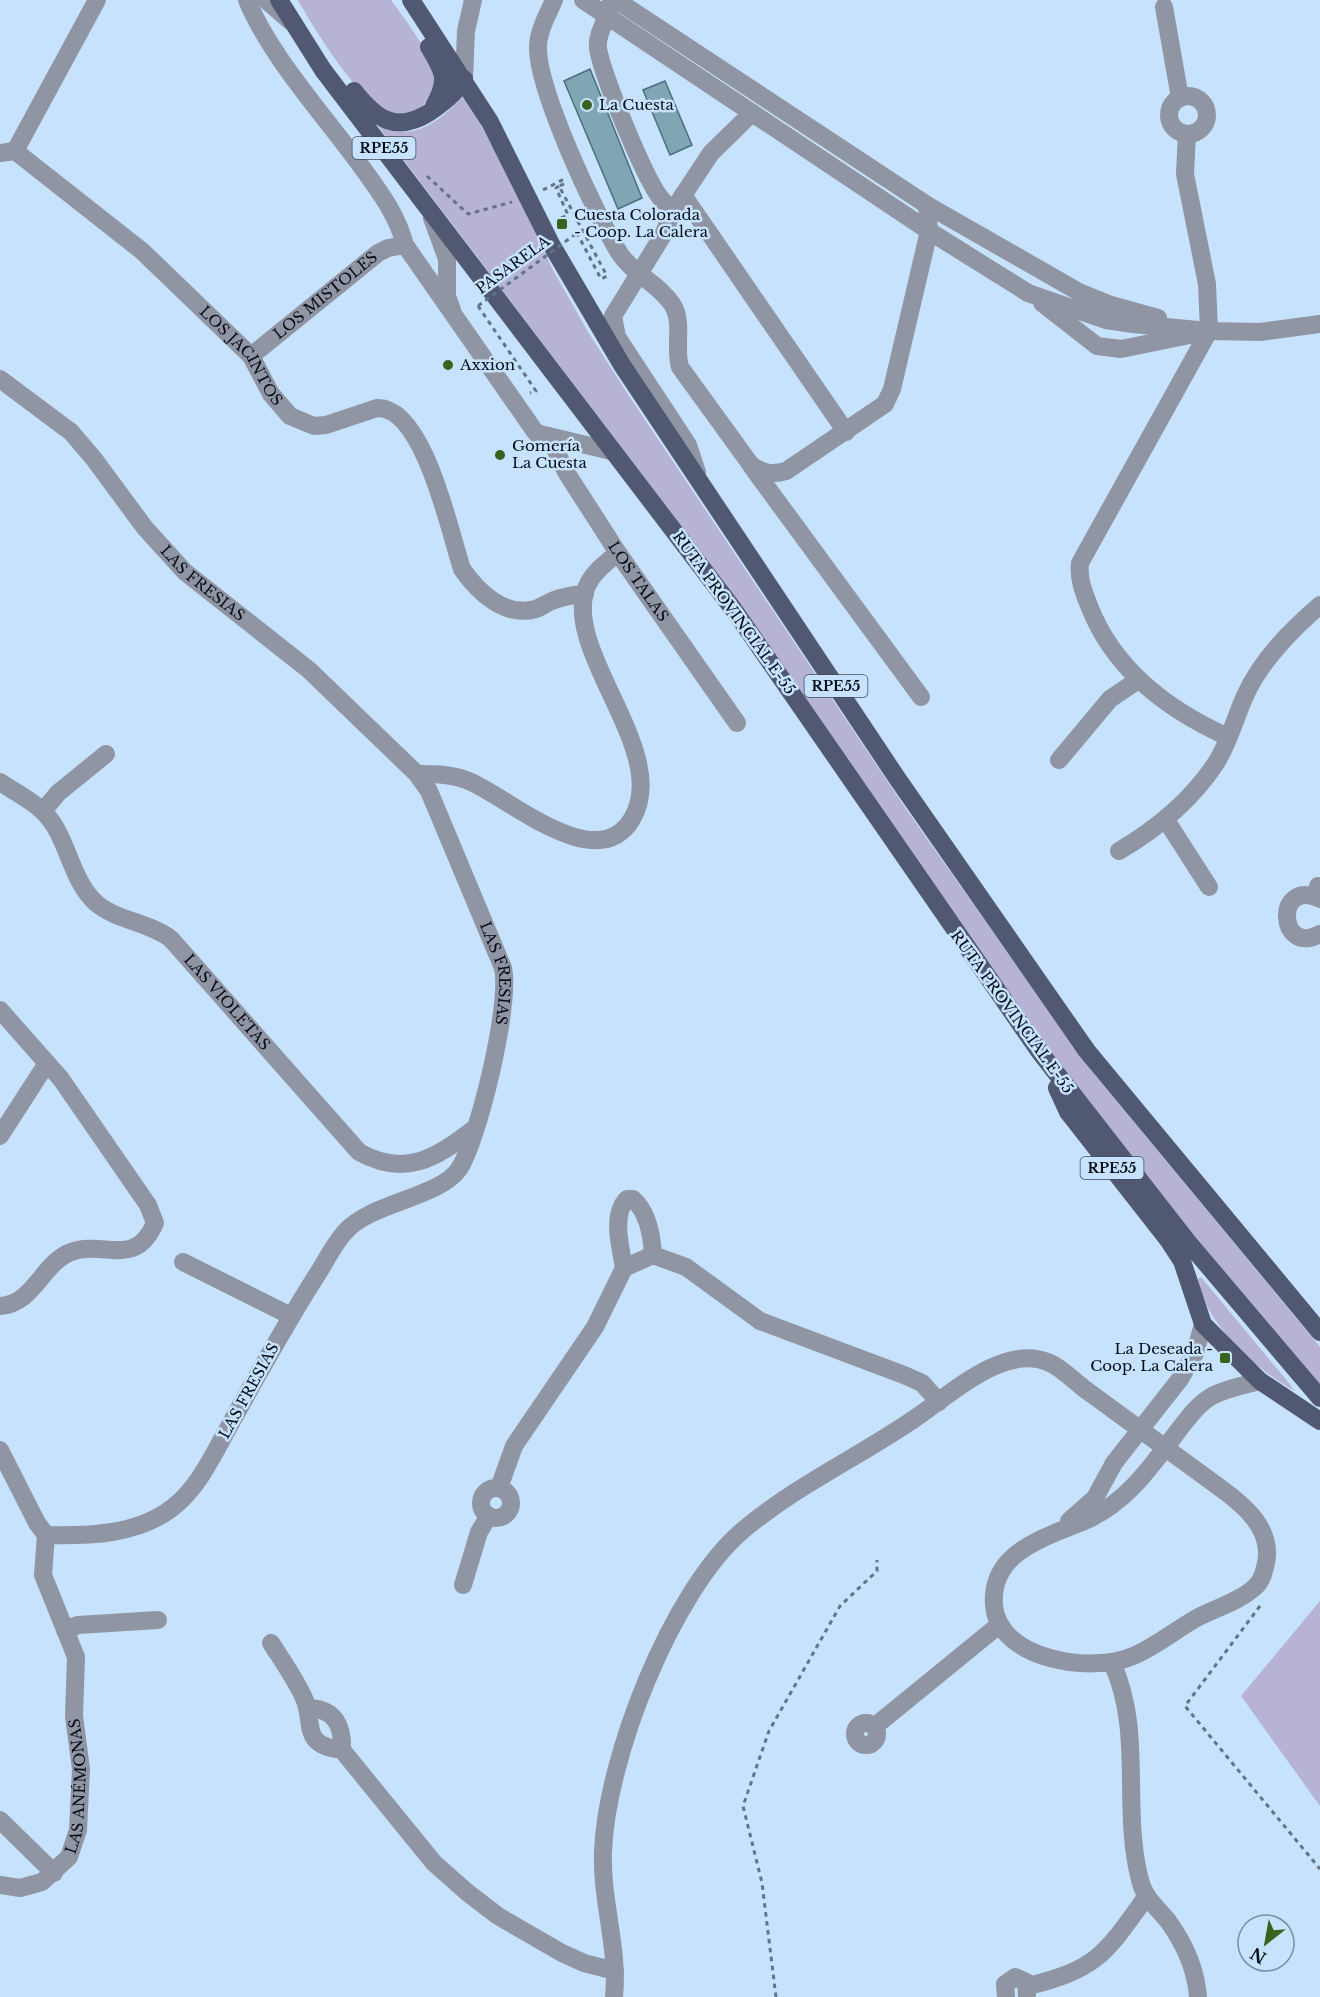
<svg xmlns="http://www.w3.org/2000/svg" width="1320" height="1997" viewBox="0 0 1320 1997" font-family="'Libre Baskerville',serif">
<rect width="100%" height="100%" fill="#c6e2fc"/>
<path fill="#b6b3d5" d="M298 0H391C401 14 435 59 436 74 436 88 427 103 417 110 407 116 392 115 382 109 355 95 313 27 298 0Z
M464 95 503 166 553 270 588 332 629 396 906 809 1090 1069 1320 1347V1385L1191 1232 1050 1053 716 572 378 126C413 143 441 121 464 95Z
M1201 1277 1288 1382 1295 1391C1255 1369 1208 1326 1197 1280Z
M1320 1601V1806L1241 1696Z"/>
<path fill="#80a6b4" stroke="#4a6e7c" stroke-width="1.5" d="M590 69 642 198 618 209 564 81Z
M665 81 692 145 670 155 643 90Z"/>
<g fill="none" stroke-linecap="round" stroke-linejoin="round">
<path stroke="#627486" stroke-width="3" stroke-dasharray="4.5 4.5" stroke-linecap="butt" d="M427 176 468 214 512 202
M564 184 559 186 607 276 601 279 577 233
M559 186 556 188 568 215 561 218
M543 190 564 179
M478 306 536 391 530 393
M1260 1606 1185 1706 1320 1869
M776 1997 762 1883 743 1806 769 1731 840 1606 877 1571V1560"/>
<g stroke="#9095a3" stroke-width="18">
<path d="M247 0C270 56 324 115 361 166 379 191 397 214 405 245L536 433 611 451"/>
<path d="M266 0 290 21"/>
<path d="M554 0C548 14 538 31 538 47 537 89 596 216 620 254 633 274 659 284 672 304 684 322 674 347 680 367L751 465C763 473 772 475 786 471L885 404 892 389 929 231 927 205"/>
<path d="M583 0 929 231 1028 293 1106 320 1133 324 1209 331 1260 332 1320 324"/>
<path d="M616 0 927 205 1079 292 1111 305 1158 318"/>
<path d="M610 5C608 20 596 33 598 48 601 72 647 185 663 201 666 204 670 206 674 209"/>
<path d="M1164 7 1180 98"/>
<path d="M464 79 466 31 473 0"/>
<circle cx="1188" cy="115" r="19"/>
<path d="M1187 134 1185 174 1207 284 1209 331 1080 563C1078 579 1084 593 1090 608 1115 671 1168 710 1228 737"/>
<path d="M15 151 97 0"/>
<path id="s1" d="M0 153 15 151 142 251 251 356 271 394 290 416 314 426 326 425 377 408C424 406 450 533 462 569 478 592 505 618 536 609 541 607 547 603 552 601 563 596 574 595 585 594"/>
<path d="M683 195 846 432"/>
<path d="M432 218 447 259V296L452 310"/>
<path d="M1042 303 1097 346 1121 349 1190 335"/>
<path id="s2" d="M251 356 378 253 388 248 405 245"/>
<path id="s3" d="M0 379 71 432 94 459 145 528 185 572 309 670 417 774 429 791 503 968C511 1003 479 1138 459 1169 439 1198 371 1202 345 1232 333 1245 325 1263 315 1278 285 1325 258 1374 231 1423 215 1451 199 1488 172 1508 137 1535 89 1536 46 1535"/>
<path id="s4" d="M549 436 566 472 618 553 737 723"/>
<path d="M752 467 921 697"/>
<path d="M697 472 688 445 617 337 613 316 663 235 674 209 711 153 752 113"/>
<path d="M1059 760 1110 699 1138 680"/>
<path d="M417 774C437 774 453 774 471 782 510 799 597 877 632 819 672 752 560 650 587 586 593 572 607 562 618 553"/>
<path id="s5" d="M0 782C19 795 41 804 54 825 69 849 74 883 96 903 117 921 149 922 171 939L359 1152C405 1178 436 1158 474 1129"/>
<path d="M43 811 58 793 106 754"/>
<path d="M1166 820 1209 887"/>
<path d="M1119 851C1158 828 1191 801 1216 763 1229 743 1235 718 1245 696 1261 660 1291 630 1320 605"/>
<path d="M1318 886 1320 899C1274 877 1278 957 1320 934"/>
<path d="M0 1010 61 1079 148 1205 155 1223C135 1269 105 1240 71 1252 42 1263 34 1304 0 1306"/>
<path d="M0 1136 47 1063"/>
<path d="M183 1262 291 1316"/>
<path d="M624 1268C621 1249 611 1215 627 1199H633C648 1212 652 1237 653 1255"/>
<path d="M0 1450 37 1523 46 1535"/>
<path d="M1219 1487C1244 1505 1273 1529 1266 1563 1264 1572 1262 1581 1255 1587 1239 1602 1213 1609 1195 1619 1174 1631 1155 1647 1133 1656 1092 1674 998 1660 994 1605 990 1550 1048 1537 1089 1519 1129 1500 1152 1465 1178 1431 1188 1418 1198 1404 1212 1396 1227 1388 1244 1385 1260 1381"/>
<path d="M499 1488 514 1446 595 1327 624 1268 653 1255 686 1267 760 1321 904 1375 922 1383 939 1402"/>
<circle cx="496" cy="1503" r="15"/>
<path d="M1069 1521 1095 1498 1114 1463 1180 1379 1195 1353 1203 1324"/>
<path d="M463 1585 479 1532 489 1516"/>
<path d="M65 1630 78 1625 158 1620"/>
<path d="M271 1643C282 1660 294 1677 303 1696 316 1721 298 1745 342 1750L434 1863 468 1893 498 1916 562 1953 584 1963 615 1971"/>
<path d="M1112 1663C1144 1731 1121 1808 1140 1880 1144 1898 1157 1907 1168 1921 1184 1943 1196 1970 1198 1997"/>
<path d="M309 1708C335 1709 343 1726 342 1750"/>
<circle cx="866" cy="1734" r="11"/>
<path d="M874 1727 999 1625"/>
<path d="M0 1820 54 1873"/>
<path id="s6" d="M0 1885 20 1888 42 1882 69 1857 78 1830 81 1769 74 1716 76 1657 43 1575 46 1535"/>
<path d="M1028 1986C1098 1969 1106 1953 1146 1897"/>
<path d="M614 1997C619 1949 601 1900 603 1852 606 1760 671 1592 742 1531 795 1486 857 1458 914 1419 950 1395 1005 1342 1050 1363 1063 1369 1075 1382 1086 1390"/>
<path d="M1006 1997 1005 1984 1015 1977 1026 1982 1027 1995"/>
</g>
<path stroke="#505971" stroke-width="18" d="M279 0 323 70 734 610 1039 1051 1187 1241 1320 1398
M411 0 490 122 551 244 622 365 897 778 1087 1051 1320 1332
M429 47C444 72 449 80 434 106
M354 91C376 119 396 134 430 112 444 102 455 94 464 79
M1057 1088 1068 1112 1169 1241 1182 1261 1203 1324 1260 1381 1320 1421"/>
<path stroke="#627486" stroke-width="3" stroke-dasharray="4.5 4.5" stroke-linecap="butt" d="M478 306 577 233"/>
<path stroke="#9095a3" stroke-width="18" d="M1086 1390 1219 1487"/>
</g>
<g fill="#39621e" stroke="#c6e2fc" stroke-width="2">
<circle cx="587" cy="105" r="6"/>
<rect x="556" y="218" width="12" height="12" rx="3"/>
<circle cx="448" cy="365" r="6"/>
<circle cx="500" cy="455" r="6"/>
<rect x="1219" y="1352" width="12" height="12" rx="3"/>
</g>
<g text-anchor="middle" stroke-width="5" stroke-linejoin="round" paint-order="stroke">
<g fill="#c6e2fc" stroke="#404e5c" stroke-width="1.5">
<rect x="352.5" y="137" width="63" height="22" rx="4.5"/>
<rect x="804.5" y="675" width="63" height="22" rx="4.5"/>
<rect x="1080.5" y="1157" width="63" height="22" rx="4.5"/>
</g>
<g font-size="14" font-weight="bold" fill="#060f18">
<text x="384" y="153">RPE55</text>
<text x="836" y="691">RPE55</text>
<text x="1112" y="1173">RPE55</text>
</g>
<g font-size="15" fill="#060f18" stroke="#c6e2fc" text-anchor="start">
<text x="599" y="110">La Cuesta</text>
<text x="574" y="220">Cuesta Colorada<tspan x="574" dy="17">- Coop. La Calera</tspan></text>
<text x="460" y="370">Axxion</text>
<text x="512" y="451">Gomería<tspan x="512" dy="17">La Cuesta</tspan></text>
<text x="1213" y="1354" text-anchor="end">La Deseada -<tspan x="1213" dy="17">Coop. La Calera</tspan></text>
</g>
<g font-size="15" fill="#060f18" stroke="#c6e2fc">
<text transform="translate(513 265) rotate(-36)" y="5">PASARELA</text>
<text dy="5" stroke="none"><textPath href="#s2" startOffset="96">LOS MISTOLES</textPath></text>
<text dy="5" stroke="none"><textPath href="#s1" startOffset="322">LOS JACINTOS</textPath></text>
<text dy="5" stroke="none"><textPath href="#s3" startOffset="290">LAS FRESIAS</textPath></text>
<text dy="5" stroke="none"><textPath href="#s4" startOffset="171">LOS TALAS</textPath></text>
<text transform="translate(734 613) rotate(54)" y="5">RUTA PROVINCIAL E-55</text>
<text dy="5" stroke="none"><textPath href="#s3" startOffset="794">LAS FRESIAS</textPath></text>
<text dy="5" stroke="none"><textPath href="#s5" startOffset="327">LAS VIOLETAS</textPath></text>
<text transform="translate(1012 1012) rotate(54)" y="5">RUTA PROVINCIAL E-55</text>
<text transform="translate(249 1391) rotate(-61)" y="5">LAS FRESIAS</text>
<text dy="5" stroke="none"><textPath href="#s6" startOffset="152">LAS ANÉMONAS</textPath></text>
</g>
</g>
<g transform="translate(1266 1943) rotate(211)"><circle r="28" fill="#c6e2fc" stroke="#798ea1" stroke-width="1.5"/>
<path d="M0-4.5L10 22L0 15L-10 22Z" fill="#39621e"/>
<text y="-9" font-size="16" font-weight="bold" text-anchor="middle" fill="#060f18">N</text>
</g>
</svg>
